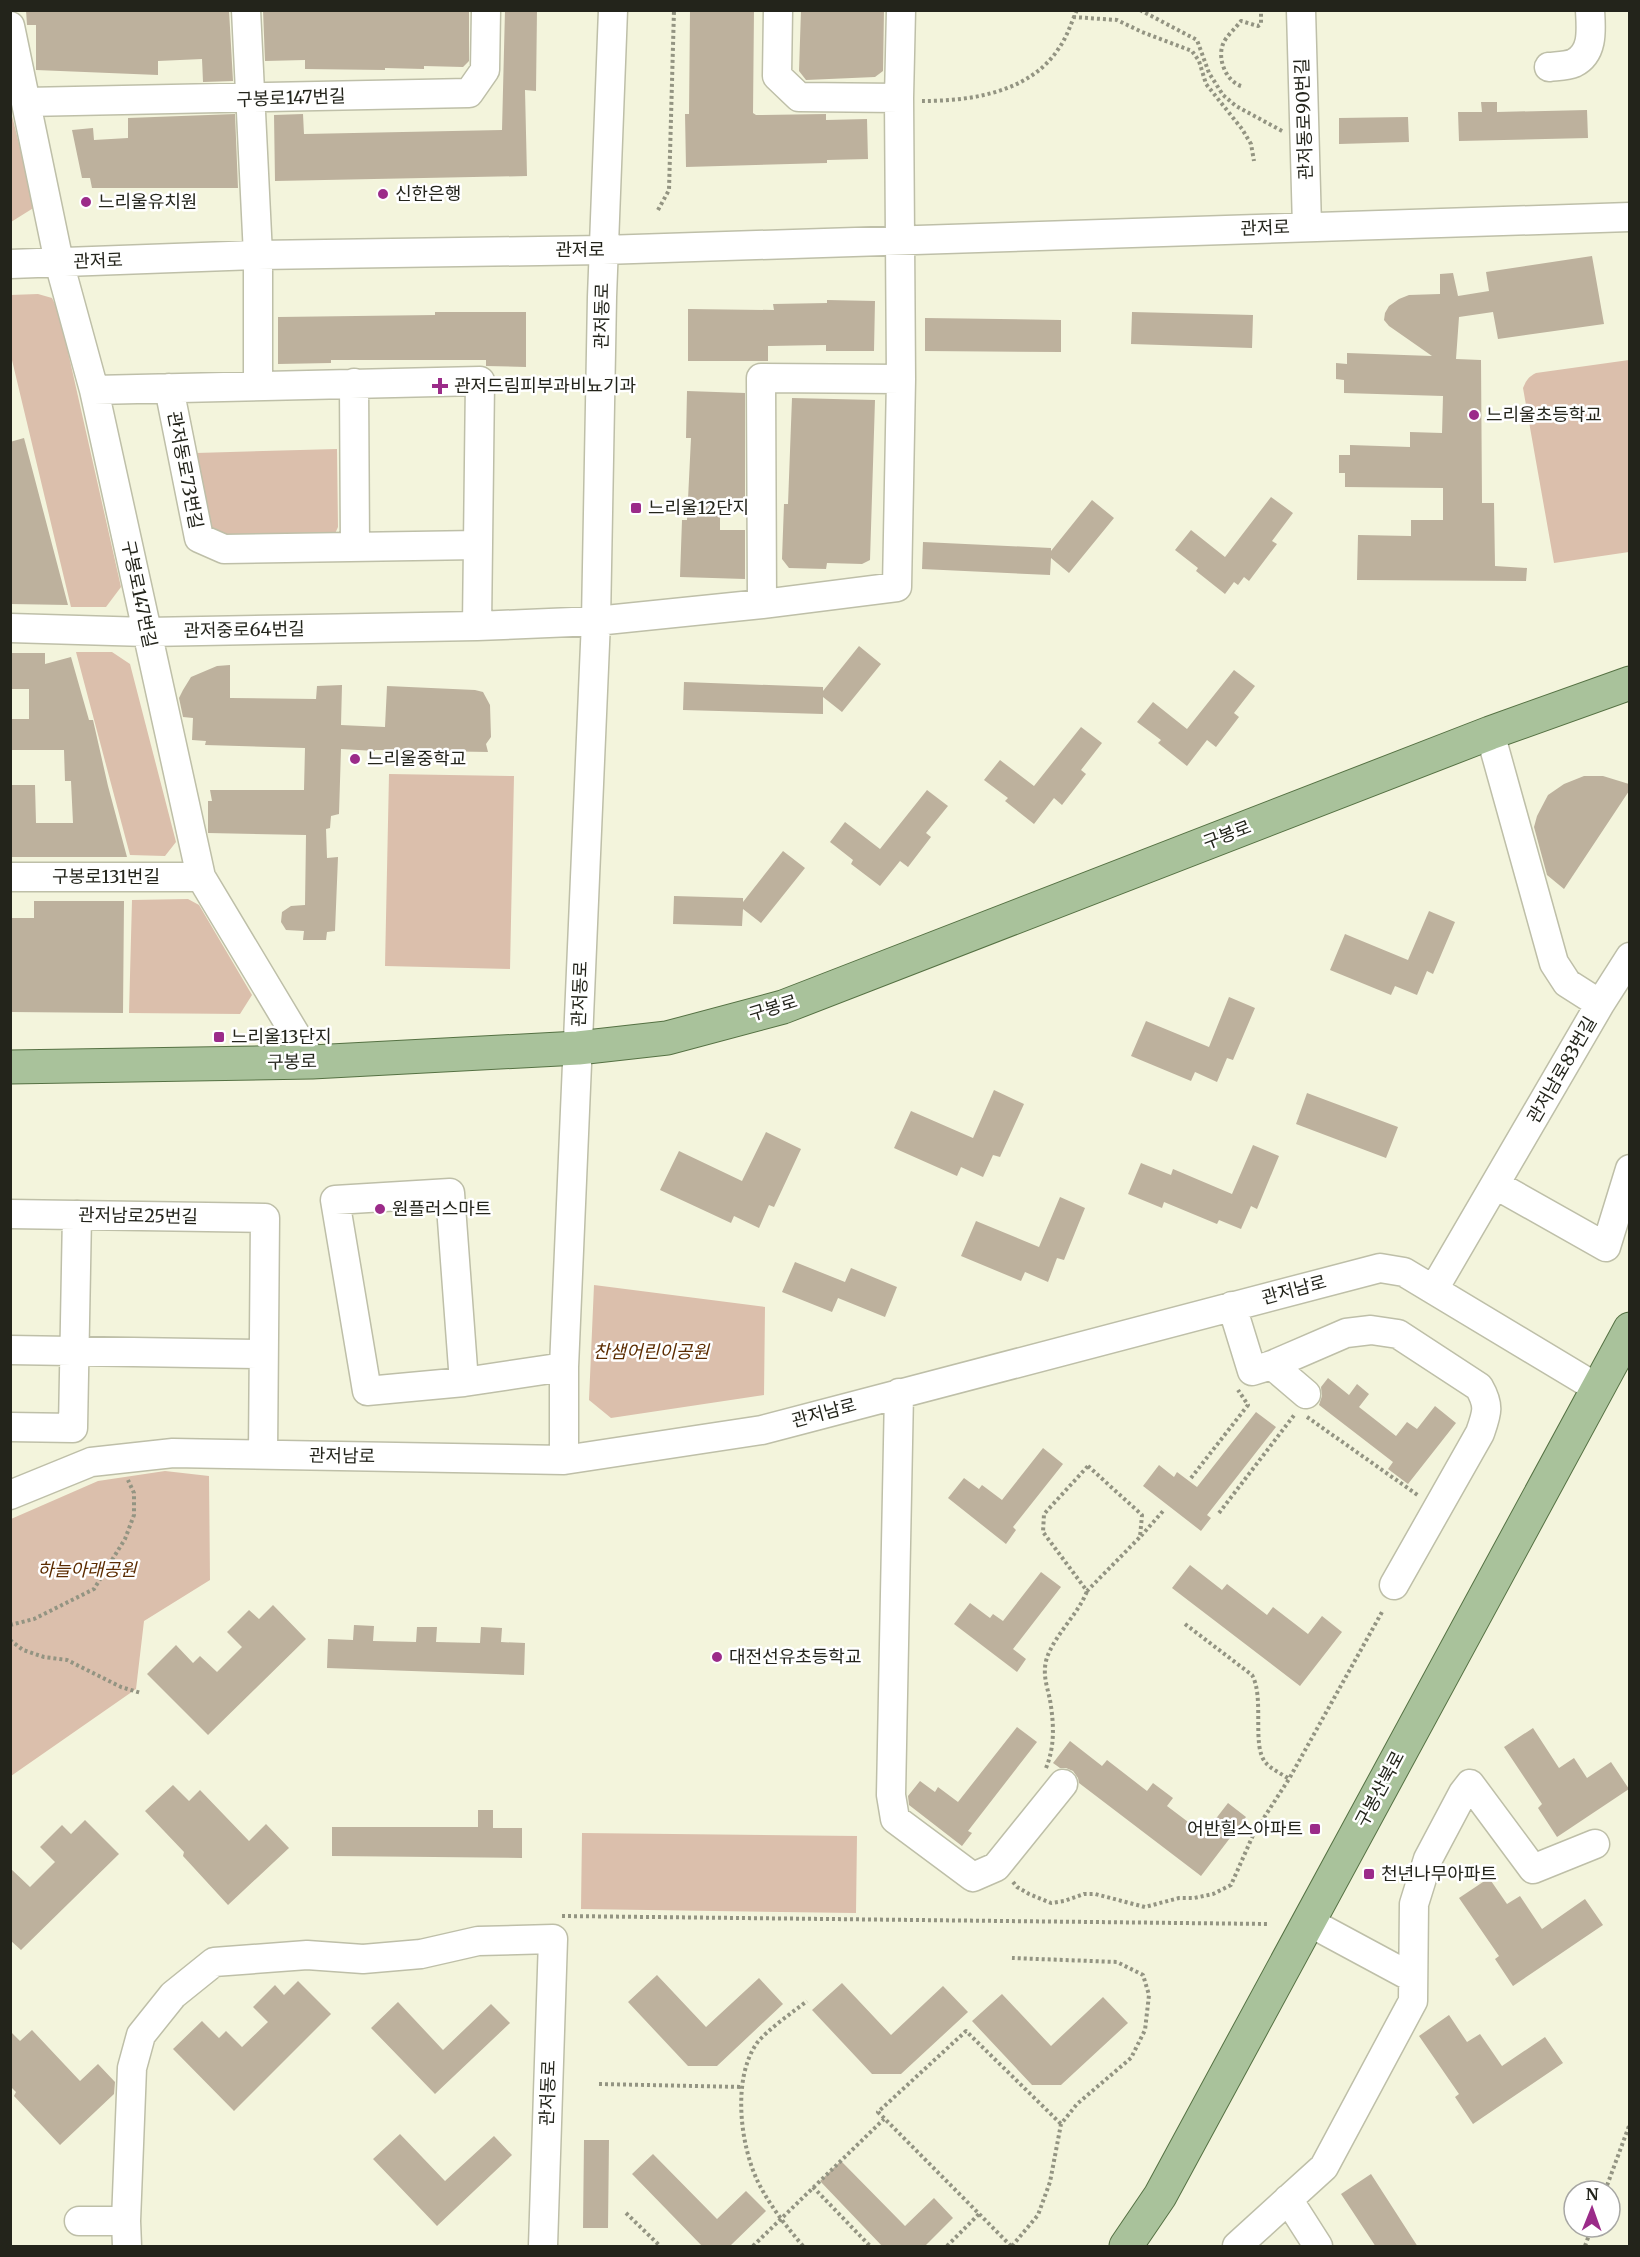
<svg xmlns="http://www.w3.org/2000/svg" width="1640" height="2257" viewBox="0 0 1640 2257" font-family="Merriweather,'Noto Sans KR',serif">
<rect width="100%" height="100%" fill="#f3f4dc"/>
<path fill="#dbbfac" d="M10 108 35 207 11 222H10Z
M38 294 52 298 59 312 121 587 106 607H71L11 356 10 295Z
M1629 360V552L1554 563 1523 388C1526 381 1528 377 1536 373Z
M337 449 338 527 334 536 227 544 206 534 196 453Z
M76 652H112L130 664 176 842 165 856 130 855Z
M389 774 514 776 510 969 385 966Z
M188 899 199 905 252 995 240 1014 129 1013 132 900Z
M594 1285 765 1307 764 1395 611 1418 589 1400Z
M165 1471 209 1476 210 1580 144 1621 136 1689 11 1776V1519L98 1481Z
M582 1833 857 1836 856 1913 581 1909Z"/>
<path fill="#bdb19d" d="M26 10H229L233 81 203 82 202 59 158 61V75L36 70V25H27Z
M263 10H469V61L463 67 424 66V69L385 68V70L305 69V60L265 61Z
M505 10H537L536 91 525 90 527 176 275 181 274 115 303 114 304 134 502 130Z
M690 10H754L753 113 756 115 826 114V120L867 119 868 159 827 160V163L686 167 685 114H689Z
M801 10H884L883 71 875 77 806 80 799 71Z
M1481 102H1497V112L1587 110 1588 138 1459 141 1458 112H1482Z
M235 114 238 188H92L90 178H82L72 130 93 128 94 140 128 138V118Z
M1408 117 1409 142 1339 144V118Z
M1592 256 1604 324 1498 339 1493 312 1459 317 1456 359 1481 360 1482 503H1494L1495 566 1527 568 1526 581 1357 580 1358 535 1411 536V520H1443V488L1345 487V473H1339V455H1350V445L1410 447V432L1442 433 1443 396 1344 393V380L1336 379V363L1347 364V353L1432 356 1389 326 1384 320 1385 313 1389 306 1399 299 1409 295 1440 294V274L1453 273 1458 296 1489 291 1486 272Z
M827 300 875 301 874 351H826V345L768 346V361H688V309L774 310 773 304 827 303Z
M435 312H526V367L486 366V360H331V363L278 364V317L435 315Z
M1132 312 1253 315 1252 348 1131 344Z
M925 318 1061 320V352L925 351Z
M687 391 745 393V500L720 499V530H745V579L680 577 682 520H687L691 438H686Z
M792 398 875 400 870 560 862 564 827 563 826 569 789 568 782 559 784 504H788Z
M24 438 68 605 10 604V442Z
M1271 497 1293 513 1272 541 1277 544 1249 581 1244 577 1238 585 1234 582 1225 594 1196 571 1198 568 1175 550 1191 530 1225 557Z
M1092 500 1114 518 1069 573 1051 558 1050 575 922 569 923 542 1051 548V551Z
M859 646 881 664 842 712 823 697V714L683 710 684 682 823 687V691Z
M10 653H45V664L71 657 89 720H93L108 786 127 857H10V785H35L36 823H73L71 781H65L64 750H10V719H29V689H10Z
M230 665V698L316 699 317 686 342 685 341 725 385 727 387 686 475 690 483 692 490 705 491 737 486 744 488 752 375 750V751L341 749 339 814 331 816 330 828 326 829 327 858 338 857 335 931 327 932 326 940H303L304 931 286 930 281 922 282 912 291 906 305 905 306 835 208 833V801H212L210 790H304L305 748 205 745 206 741 192 740 193 718 183 717 179 698 183 690 191 677 217 666Z
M1234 670 1255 686 1234 713 1239 717 1216 747 1207 740 1187 766 1158 743 1161 740 1137 722 1153 702 1187 729Z
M1081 727 1102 743 1081 770 1086 774 1062 805 1054 798 1034 824 1005 801 1008 798 984 780 1000 760 1034 786Z
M1584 776H1603L1629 784V791L1564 889 1547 875 1534 827 1537 816 1548 795 1564 784Z
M927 790 948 806 926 833 931 837 908 867 900 861 880 886 851 864 853 860 830 842 845 822 880 849Z
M783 851 805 868 761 923 743 909 742 926 673 924 674 896 743 898V902Z
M34 901H124L123 1013 10 1012V918H34Z
M1429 911 1455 922 1433 974 1427 971 1417 995 1395 986 1391 995 1330 970 1345 934 1408 960Z
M1229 997 1255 1008 1233 1060 1227 1058 1217 1082 1195 1072 1191 1081 1131 1056 1146 1021 1209 1047Z
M994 1090 1024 1104 1000 1157 993 1155 983 1177 961 1167 957 1176 894 1148 911 1111 973 1138Z
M1307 1093 1398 1127 1386 1158 1296 1124Z
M766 1132 801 1149 774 1207 769 1205 759 1228 734 1216 731 1223 660 1190 679 1151 742 1181Z
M1253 1145 1279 1156 1257 1209 1251 1206 1241 1229 1219 1220 1217 1224 1164 1202 1162 1208 1128 1194 1141 1163 1171 1175 1173 1169 1232 1194Z
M1060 1197 1085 1208 1064 1260 1057 1258 1048 1282 1025 1272 1021 1281 961 1256 976 1221 1039 1247Z
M795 1262 845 1282 851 1268 897 1287 885 1317 838 1298 832 1312 782 1292Z
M1328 1378 1349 1395 1357 1384 1369 1394 1359 1407 1396 1436 1407 1422 1417 1429 1435 1406 1456 1423 1408 1484 1388 1469 1393 1462 1319 1405 1322 1396 1321 1387Z
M1256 1412 1276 1427 1207 1515 1211 1518 1201 1531 1143 1486 1159 1465 1174 1477 1177 1472 1197 1487Z
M1043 1448 1063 1464 1013 1527 1016 1530 1006 1544 948 1498 964 1478 979 1489 982 1485 1002 1500Z
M1190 1565 1222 1590 1227 1584 1267 1615 1273 1607 1308 1634 1322 1616 1342 1632 1300 1686 1172 1588Z
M1041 1572 1061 1587 1013 1649 1026 1659 1017 1672 954 1624 970 1603 990 1618 993 1614 1003 1621Z
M273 1605 306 1639 208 1735 147 1674 176 1645 193 1663 200 1656 217 1672 242 1647 227 1632 249 1610 259 1619Z
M354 1625 374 1626 373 1641 416 1642 417 1627H437L436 1642 480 1643 481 1627 502 1628 501 1642 525 1643 524 1675 327 1668 328 1639 353 1640Z
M1017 1727 1037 1742 968 1831 972 1833 962 1846 909 1805 908 1796 920 1781 935 1792 938 1787 958 1802Z
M1533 1728 1559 1768 1574 1758 1587 1778 1611 1762 1629 1789 1557 1837 1538 1808 1542 1804 1504 1747Z
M1070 1741 1102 1766 1107 1760 1147 1791 1153 1783 1173 1798 1167 1806 1204 1834 1228 1803 1246 1817 1201 1876 1079 1783 1078 1778 1073 1771 1066 1768H1060L1053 1763Z
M173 1785 189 1801 200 1790 249 1841 266 1824 289 1848 228 1905 183 1856 184 1852 145 1811Z
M478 1810H493V1828H522V1858L332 1856V1827H478Z
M85 1820 119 1854 21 1950 10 1940V1868L30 1887 55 1862 40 1847 62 1825 71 1834Z
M1489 1878 1507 1904 1520 1896 1542 1929 1585 1899 1603 1925 1513 1986 1495 1959 1499 1956 1459 1898Z
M657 1975 706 2027 759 1978 783 2004 717 2066H688L628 2002Z
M298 1981 331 2014 234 2111 173 2049 202 2021 219 2038 226 2031 242 2047 268 2022 253 2007 275 1985 284 1995Z
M842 1983 891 2035 943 1986 968 2012 901 2074H872L812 2010Z
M1002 1994 1051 2046 1103 1997 1128 2023 1061 2085H1032L972 2021Z
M398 2002 443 2050 491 2004 510 2023 435 2094 371 2028Z
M1449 2015 1467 2042 1480 2034 1502 2066 1545 2037 1563 2063 1473 2124 1455 2097 1459 2094 1419 2036Z
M32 2030 80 2081 98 2064 115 2082 114 2094 60 2145 14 2096 16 2092 10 2086V2031L20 2041Z
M400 2134 445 2181 494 2136 512 2155 437 2226 373 2159Z
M584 2140H609L608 2228H583Z
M653 2154 717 2219 746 2191 766 2211 729 2247H703L632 2174Z
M841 2161 905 2226 934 2198 953 2218 924 2247H883L820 2181Z
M1371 2174 1418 2247H1376L1341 2194Z"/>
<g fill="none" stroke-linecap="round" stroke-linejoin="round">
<defs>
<path id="minor" d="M246 10 258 255V385
M778 10 777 76 799 97 899 98
M1301 10 1307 227
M10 26 59 262 94 390 201 877 312 1062
M1549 67C1557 66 1567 66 1574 63 1594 53 1591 29 1590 10
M26 102 469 93 485 70 486 10
M10 264 258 255 603 250 1630 217
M354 383 355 547
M169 388 199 538 224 549 478 545
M94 390 480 381 477 626
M762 604 761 378 901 379
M10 628 147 632 477 626 596 621 762 604 897 587 901 379 899 98 901 10
M1490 733 1554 963 1567 983 1600 1004
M10 877H201
M1496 1185 1606 1247 1630 1169
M10 1214 265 1218 263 1454
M1434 1289 1600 1004 1630 957
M1232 1306 1252 1371 1272 1365 1346 1333 1371 1330 1398 1334 1479 1387C1490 1406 1487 1413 1480 1433L1394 1585
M10 1350 263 1354
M1272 1365 1306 1394
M464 1382 450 1193 335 1200 367 1391 464 1382 564 1367
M899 1393 891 1795 895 1819 973 1877 996 1867 1063 1784
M10 1427 73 1428 77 1215
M564 1460V1367L596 621 602 297 613 10
M10 1495 91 1462 173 1453 564 1460 762 1430 1380 1268 1404 1272 1597 1388
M1309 1922 1413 1978
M1288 2199 1318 2246
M79 2221H126L127 2246
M126 2221 132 2068 141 2035 173 1995 214 1962 307 1955 363 1959 421 1954 478 1941 553 1939 543 2246
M1237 2246 1324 2167 1413 2001 1414 1904 1428 1859 1463 1793 1470 1784 1533 1869 1595 1844"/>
<path id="major" d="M10 1067 312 1062 578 1048 667 1038 783 1007 1490 733 1630 683
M1126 2246 1160 2196 1630 1329"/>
</defs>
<use href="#minor" stroke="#bebfa8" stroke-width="31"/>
<use href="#major" stroke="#557143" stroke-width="35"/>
<path stroke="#939482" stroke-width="4" stroke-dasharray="3 3" stroke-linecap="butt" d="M1140 10 1197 40 1209 73 1223 95 1236 106 1284 132
M1073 17 1117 20 1142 32 1192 51 1199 61 1206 84 1242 129 1251 144 1254 161
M1241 86C1226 81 1217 59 1223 44 1226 36 1236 28 1241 21L1258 26 1261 24V10
M922 101C970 101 1030 93 1059 48 1067 37 1071 23 1077 10
M658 210 669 190 674 10
M1307 1417 1419 1496
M1088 1466 1142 1515 1140 1537 1087 1591 1043 1532 1044 1514Z
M1191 1478 1248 1405 1238 1390
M1219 1513 1295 1414
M1141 1536 1164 1510
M1185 1624 1252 1675C1265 1698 1251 1747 1266 1763 1271 1769 1282 1774 1289 1779
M10 1625 34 1619 94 1589 125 1539 134 1515V1493L128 1480
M10 1640 23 1650 44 1657 67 1660 121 1687 141 1693
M1046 1768C1055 1746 1054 1724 1050 1700 1048 1690 1044 1679 1045 1668 1046 1643 1078 1616 1087 1591
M1013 1882 1017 1887 1029 1894 1051 1903 1064 1901 1084 1894H1095L1145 1907 1179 1898H1194L1213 1894 1231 1885 1254 1833 1289 1779 1382 1612
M562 1916 1269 1924
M599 2084 743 2087
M813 2187 870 2246
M1605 2191 1629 2126
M626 2213 660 2246
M753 2246 884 2119
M803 2246C786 2226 770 2206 758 2182 740 2145 732 2078 757 2043 767 2030 793 2012 807 2001
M947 2246 979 2214
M1011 2246 878 2112 966 2031 1061 2124
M1012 2246 1038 2215 1050 2182 1061 2124 1077 2104 1131 2058 1145 2030 1149 1995 1143 1975 1117 1962 1012 1958
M1585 2246 1592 2227"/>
<use href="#minor" stroke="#fff" stroke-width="28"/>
<use href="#major" stroke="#a9c29b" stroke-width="33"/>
</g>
<g fill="#9b2b89" stroke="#fff" stroke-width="2">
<circle cx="383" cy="194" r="6"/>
<circle cx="86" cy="202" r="6"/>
<path d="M437 377h6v6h6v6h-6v6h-6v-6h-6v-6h6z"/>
<circle cx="1474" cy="415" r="6"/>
<rect x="630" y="502" width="12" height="12" rx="3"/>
<circle cx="355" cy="759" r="6"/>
<rect x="213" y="1031" width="12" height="12" rx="3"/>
<circle cx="380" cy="1209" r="6"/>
<circle cx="717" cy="1657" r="6"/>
<rect x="1309" y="1823" width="12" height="12" rx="3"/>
<rect x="1363" y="1868" width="12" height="12" rx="3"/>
</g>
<g text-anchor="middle" stroke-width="5" stroke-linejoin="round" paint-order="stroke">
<g font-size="18" fill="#23241b" stroke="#fff">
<text transform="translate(291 98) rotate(-2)" y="6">구봉로147번길</text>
<text transform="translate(1304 119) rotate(-92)" y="6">관저동로90번길</text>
<text transform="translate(1265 228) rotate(-2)" y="6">관저로</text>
<text x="580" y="256">관저로</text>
<text transform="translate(98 261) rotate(-2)" y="6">관저로</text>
<text transform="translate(602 316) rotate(-89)" y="6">관저동로</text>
<text transform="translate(185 470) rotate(79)" y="6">관저동로73번길</text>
<text transform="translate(139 594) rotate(78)" y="6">구봉로147번길</text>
<text transform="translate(244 630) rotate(-1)" y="6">관저중로64번길</text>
<text transform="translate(1227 835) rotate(-21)" y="6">구봉로</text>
<text x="106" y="883">구봉로131번길</text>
<text transform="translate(580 994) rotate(-88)" y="6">관저동로</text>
<text transform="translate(773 1008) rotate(-17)" y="6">구봉로</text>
<text transform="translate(292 1062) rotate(-1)" y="6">구봉로</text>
<text transform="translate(1562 1070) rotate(-60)" y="6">관저남로83번길</text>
<text transform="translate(138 1216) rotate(1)" y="6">관저남로25번길</text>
<text transform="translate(1294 1290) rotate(-15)" y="6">관저남로</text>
<text transform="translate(824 1413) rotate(-15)" y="6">관저남로</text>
<text transform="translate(342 1456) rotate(1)" y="6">관저남로</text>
<text transform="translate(1380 1789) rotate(-62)" y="6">구봉산북로</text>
<text transform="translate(548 2093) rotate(-88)" y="6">관저동로</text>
</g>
<g font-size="18" fill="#23241b" stroke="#fff" text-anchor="start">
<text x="395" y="200">신한은행</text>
<text x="98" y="208">느리울유치원</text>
<text x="454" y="392">관저드림피부과비뇨기과</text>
<text x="1486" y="421">느리울초등학교</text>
<text x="648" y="514">느리울12단지</text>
<text x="367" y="765">느리울중학교</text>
<text x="231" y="1043">느리울13단지</text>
<text x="392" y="1215">원플러스마트</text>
<text x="729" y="1663">대전선유초등학교</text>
<text x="1303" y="1835" text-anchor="end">어반힐스아파트</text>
<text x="1381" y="1880">천년나무아파트</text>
</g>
<g font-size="18" font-style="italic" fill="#5c2c01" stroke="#fff">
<text x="651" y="1358">찬샘어린이공원</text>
<text x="87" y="1576">하늘아래공원</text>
</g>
</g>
<rect width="1640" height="2257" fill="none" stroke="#23241b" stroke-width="24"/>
<g transform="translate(1592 2209) rotate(1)"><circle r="28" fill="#ffffff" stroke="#a7a7a4" stroke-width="1.5"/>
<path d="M0-4.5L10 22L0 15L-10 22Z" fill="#9b2b89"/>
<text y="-9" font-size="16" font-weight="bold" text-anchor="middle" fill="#23241b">N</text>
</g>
</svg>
